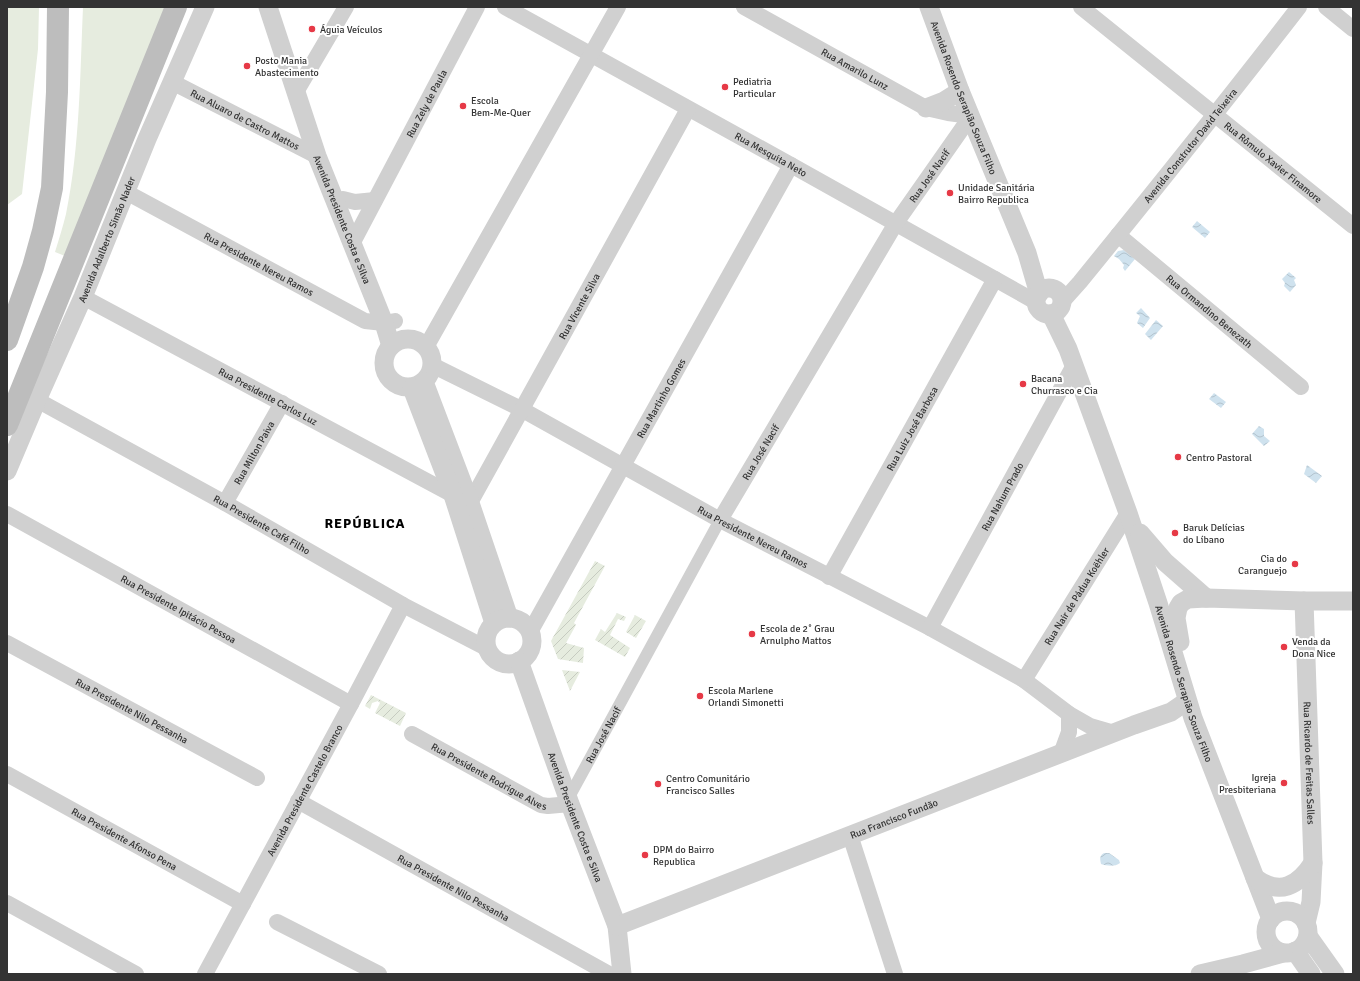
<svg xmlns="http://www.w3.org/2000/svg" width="1360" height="981" viewBox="0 0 1360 981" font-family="Signika,sans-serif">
<defs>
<pattern id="garden-furrows" width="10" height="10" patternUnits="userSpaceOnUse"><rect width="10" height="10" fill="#e6ecdf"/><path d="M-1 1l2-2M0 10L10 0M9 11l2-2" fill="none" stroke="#c6cbc0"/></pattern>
<pattern id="water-waves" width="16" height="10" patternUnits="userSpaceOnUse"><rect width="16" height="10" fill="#cfe2ee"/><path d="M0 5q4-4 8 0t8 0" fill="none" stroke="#b2c2cd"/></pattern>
</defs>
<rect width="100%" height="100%" fill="#fff"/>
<path fill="#e6ecdf" d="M7 7H39L38 49 22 194 7 205Z
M83 7H170L65 256 55 252C59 239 63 226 66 214 80 146 80 76 83 7Z"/>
<path fill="url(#garden-furrows)" d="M595 561 605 566 574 623 576 625 566 643 584 648 583 663 558 659 551 641Z
M617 613 626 617 624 621 618 619 610 635 630 648 625 657 595 640 601 629 605 632Z
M635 615 646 621 636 638 626 632Z
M562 670 580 672 570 691Z
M371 695 406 713 400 726 375 713 380 703 378 701 372 703 370 709 365 706Z"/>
<path fill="url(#water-waves)" d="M1197 221 1210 232 1205 238 1192 227Z
M1124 250 1135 259 1125 271 1123 268 1124 265 1119 259 1114 256 1118 251Z
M1289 272 1296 278 1294 280 1296 285 1290 292 1284 286 1285 283 1282 279Z
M1141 308 1150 318 1143 328 1137 323 1140 316 1136 313Z
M1156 320 1163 326 1151 340 1145 334Z
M1214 393 1226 402 1221 408 1209 399Z
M1259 426 1264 429V436L1270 441 1264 446 1252 434Z
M1307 465 1322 476 1316 483 1304 474Z
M1104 853H1109L1119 860 1120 863C1115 867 1107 866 1101 864 1100 859 1099 856 1104 853Z"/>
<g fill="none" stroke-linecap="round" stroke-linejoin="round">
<path stroke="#d0d0d0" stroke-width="12" id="s1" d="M568 799 720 520"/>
<g stroke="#d0d0d0" stroke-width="16">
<path id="s2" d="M505 7 791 165 1036 302"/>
<path id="s3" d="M744 7 926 108 948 113 971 116"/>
<path id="s4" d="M1081 7 1353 226"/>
<path d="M1326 7 1353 29"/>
<path id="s5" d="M172 82 317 156"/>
<path d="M296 92 346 7"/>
<path id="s6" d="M126 192 365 321 384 323 395 321"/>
<path d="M343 199 355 202 375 200"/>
<path id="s7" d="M1118 235 1301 387"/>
<path id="s8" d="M352 244 477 7"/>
<path id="s9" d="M83 297 453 495"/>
<path id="s10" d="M1063 301 1080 282C1154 191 1227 100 1299 7"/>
<path d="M426 347 618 7"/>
<path id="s11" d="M432 365 521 409 720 520 930 628 1024 680 1069 714 1090 726 1114 733"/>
<path id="s12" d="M37 400 225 503 403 605 488 649"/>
<path id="s13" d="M225 503 282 403"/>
<path id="s14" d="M470 503 688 109"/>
<path id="s15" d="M7 514 351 704"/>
<path id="s16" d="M720 520 896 223 971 116"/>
<path id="s17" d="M829 577 995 279"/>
<path id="s18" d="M930 628 1074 365"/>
<path id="s19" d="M530 632 791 165"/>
<path id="s20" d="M7 643 257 778"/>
<path id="s21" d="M1024 680 1128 513"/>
<path id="s22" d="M412 734 541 805 548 806 570 804"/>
<path d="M1061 754 1069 732V714"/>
<path id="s23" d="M7 774 243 904"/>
<path id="s24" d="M298 801 609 974"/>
<path d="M850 835 895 974"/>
<path d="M7 903 136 974"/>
<path d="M277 922 379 974"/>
<path id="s25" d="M205 974 351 704 403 605"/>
</g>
<g stroke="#d0d0d0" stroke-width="19">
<path id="s26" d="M268 7 317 156 384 323 391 346"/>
<path id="s27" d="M929 7 960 91 1027 253 1039 294"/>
<path d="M926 108 944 101 960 91"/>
<circle cx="1049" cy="301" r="13"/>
<path id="s28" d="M1051 314 1068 349 1128 513 1158 603 1193 718 1271 919"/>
<circle cx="408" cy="363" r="24"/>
<path d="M424 382 470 503 509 618"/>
<path d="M412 388 453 495 494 623"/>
<path id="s29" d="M7 471 37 400 83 297 147 139 205 7"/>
<path d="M1140 533 1165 562 1206 598"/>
<path id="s30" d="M1304 601 1313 863 1311 902 1306 923"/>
<circle cx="509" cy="641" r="23"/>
<path d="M1180 642 1176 618 1178 608 1181 603 1188 599 1206 598 1304 601H1353"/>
<path id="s31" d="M519 661 570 804 617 926 622 974"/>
<path d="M1255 878C1280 896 1298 886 1313 863"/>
<circle cx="1287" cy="932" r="21"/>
<path id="s32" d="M617 926 1134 725 1171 712 1187 701"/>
<path d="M1308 936 1335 974"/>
<path d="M1295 951 1311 974"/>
<path d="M1200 974 1243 964 1283 953"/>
</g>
<path stroke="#bdbdbd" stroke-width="22" d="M7 340 33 267 43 231 52 188 57 92 58 7
M7 425 176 7"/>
</g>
<g fill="#e63946" stroke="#fff" stroke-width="1.5">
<circle cx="312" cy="29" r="4"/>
<circle cx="247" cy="66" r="4"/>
<circle cx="725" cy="87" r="4"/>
<circle cx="463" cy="106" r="4"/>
<circle cx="950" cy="193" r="4"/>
<circle cx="1023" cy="384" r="4"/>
<circle cx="1178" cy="457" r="4"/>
<circle cx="1175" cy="533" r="4"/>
<circle cx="1295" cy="564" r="4"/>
<circle cx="752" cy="634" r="4"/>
<circle cx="1284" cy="647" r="4"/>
<circle cx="700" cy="696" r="4"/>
<circle cx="1284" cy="783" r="4"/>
<circle cx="658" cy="784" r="4"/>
<circle cx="645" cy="855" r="4"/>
</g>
<g text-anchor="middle" stroke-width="4" stroke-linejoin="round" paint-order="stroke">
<g font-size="10" fill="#333" stroke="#fff" text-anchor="start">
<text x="320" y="33">Águia Veículos</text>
<text x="255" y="64">Posto Mania<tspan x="255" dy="12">Abastecimento</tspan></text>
<text x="733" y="85">Pediatria<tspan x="733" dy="12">Particular</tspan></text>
<text x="471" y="104">Escola<tspan x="471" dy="12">Bem-Me-Quer</tspan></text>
<text x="958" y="191">Unidade Sanitária<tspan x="958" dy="12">Bairro Republica</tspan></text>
<text x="1031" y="382">Bacana<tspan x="1031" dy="12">Churrasco e Cia</tspan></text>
<text x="1186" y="461">Centro Pastoral</text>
<text x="1183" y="531">Baruk Delícias<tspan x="1183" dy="12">do Líbano</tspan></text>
<text x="1287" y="562" text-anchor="end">Cia do<tspan x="1287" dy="12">Caranguejo</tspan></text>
<text x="760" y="632">Escola de 2˚ Grau<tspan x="760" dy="12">Arnulpho Mattos</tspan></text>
<text x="1292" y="645">Venda da<tspan x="1292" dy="12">Dona Nice</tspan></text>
<text x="708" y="694">Escola Marlene<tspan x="708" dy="12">Orlandi Simonetti</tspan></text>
<text x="1276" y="781" text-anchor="end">Igreja<tspan x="1276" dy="12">Presbiteriana</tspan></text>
<text x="666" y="782">Centro Comunitário<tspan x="666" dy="12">Francisco Salles</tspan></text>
<text x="653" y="853">DPM do Bairro<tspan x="653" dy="12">Republica</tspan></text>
</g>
<g font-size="10" fill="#333" stroke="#fff">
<text dy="4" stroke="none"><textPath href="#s3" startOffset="127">Rua Amarilo Lunz</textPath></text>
<text dy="4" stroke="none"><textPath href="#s27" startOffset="97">Avenida Rosendo Serapião Souza Filho</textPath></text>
<text dy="4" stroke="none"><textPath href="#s8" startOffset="159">Rua Zely de Paula</textPath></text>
<text dy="4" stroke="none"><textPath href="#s5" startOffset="82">Rua Aluaro de Castro Mattos</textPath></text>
<text dy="4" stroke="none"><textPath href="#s10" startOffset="201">Avenida Construtor David Teixeira</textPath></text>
<text dy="4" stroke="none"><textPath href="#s2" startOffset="304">Rua Mesquita Neto</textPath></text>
<text dy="4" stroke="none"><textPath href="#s4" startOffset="247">Rua Rômulo Xavier Finamore</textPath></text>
<text dy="4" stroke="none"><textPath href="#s16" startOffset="403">Rua José Nacif</textPath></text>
<text dy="4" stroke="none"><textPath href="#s26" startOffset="225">Avenida Presidente Costa e Silva</textPath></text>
<text dy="4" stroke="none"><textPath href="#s29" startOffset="252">Avenida Adalberto Simão Nader</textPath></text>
<text dy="4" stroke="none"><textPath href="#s6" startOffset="151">Rua Presidente Nereu Ramos</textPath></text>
<text dy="4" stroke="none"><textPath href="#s14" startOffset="225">Rua Vicente Silva</textPath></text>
<text dy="4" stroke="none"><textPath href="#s7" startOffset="119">Rua Ormandino Benezath</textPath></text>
<text dy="4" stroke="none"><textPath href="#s9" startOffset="210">Rua Presidente Carlos Luz</textPath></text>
<text dy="4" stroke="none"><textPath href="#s19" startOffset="268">Rua Martinho Gomes</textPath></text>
<text dy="4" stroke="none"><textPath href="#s17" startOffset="170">Rua Luiz José Barbosa</textPath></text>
<text dy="4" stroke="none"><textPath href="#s16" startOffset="79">Rua José Nacif</textPath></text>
<text dy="4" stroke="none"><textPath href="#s13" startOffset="58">Rua Milton Paiva</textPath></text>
<text dy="4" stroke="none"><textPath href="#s18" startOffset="150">Rua Nahum Prado</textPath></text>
<text dy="4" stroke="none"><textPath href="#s12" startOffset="257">Rua Presidente Café Filho</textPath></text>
<text dy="4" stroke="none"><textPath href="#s11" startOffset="364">Rua Presidente Nereu Ramos</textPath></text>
<text dy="4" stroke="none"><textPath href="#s21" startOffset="99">Rua Nair de Pádua Koëhler</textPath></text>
<text dy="4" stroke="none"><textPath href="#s15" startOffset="196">Rua Presidente Ipitácio Pessoa</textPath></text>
<text dy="4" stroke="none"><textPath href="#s28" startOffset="393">Avenida Rosendo Serapião Souza Filho</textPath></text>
<text dy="4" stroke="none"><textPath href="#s20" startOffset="142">Rua Presidente Nilo Pessanha</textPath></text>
<text dy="4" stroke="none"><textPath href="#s1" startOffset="73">Rua José Nacif</textPath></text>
<text dy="4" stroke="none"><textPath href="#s30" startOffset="162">Rua Ricardo de Freitas Salles</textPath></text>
<text dy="4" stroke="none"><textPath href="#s22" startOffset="88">Rua Presidente Rodrigue Alves</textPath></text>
<text dy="4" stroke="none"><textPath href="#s25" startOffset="209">Avenida Presidente Castelo Branco</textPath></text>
<text dy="4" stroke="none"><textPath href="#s31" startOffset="166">Avenida Presidente Costa e Silva</textPath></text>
<text dy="4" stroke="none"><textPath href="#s32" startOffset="297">Rua Francisco Fundão</textPath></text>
<text dy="4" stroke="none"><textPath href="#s23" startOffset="134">Rua Presidente Afonso Pena</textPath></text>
<text dy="4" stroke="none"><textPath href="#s24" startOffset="178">Rua Presidente Nilo Pessanha</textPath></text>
</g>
<g font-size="14" font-weight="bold" letter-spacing="1" fill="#000" stroke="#fff">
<text x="365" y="528">REPÚBLICA</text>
</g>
</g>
<rect width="1360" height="981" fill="none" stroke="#333333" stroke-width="16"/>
</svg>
